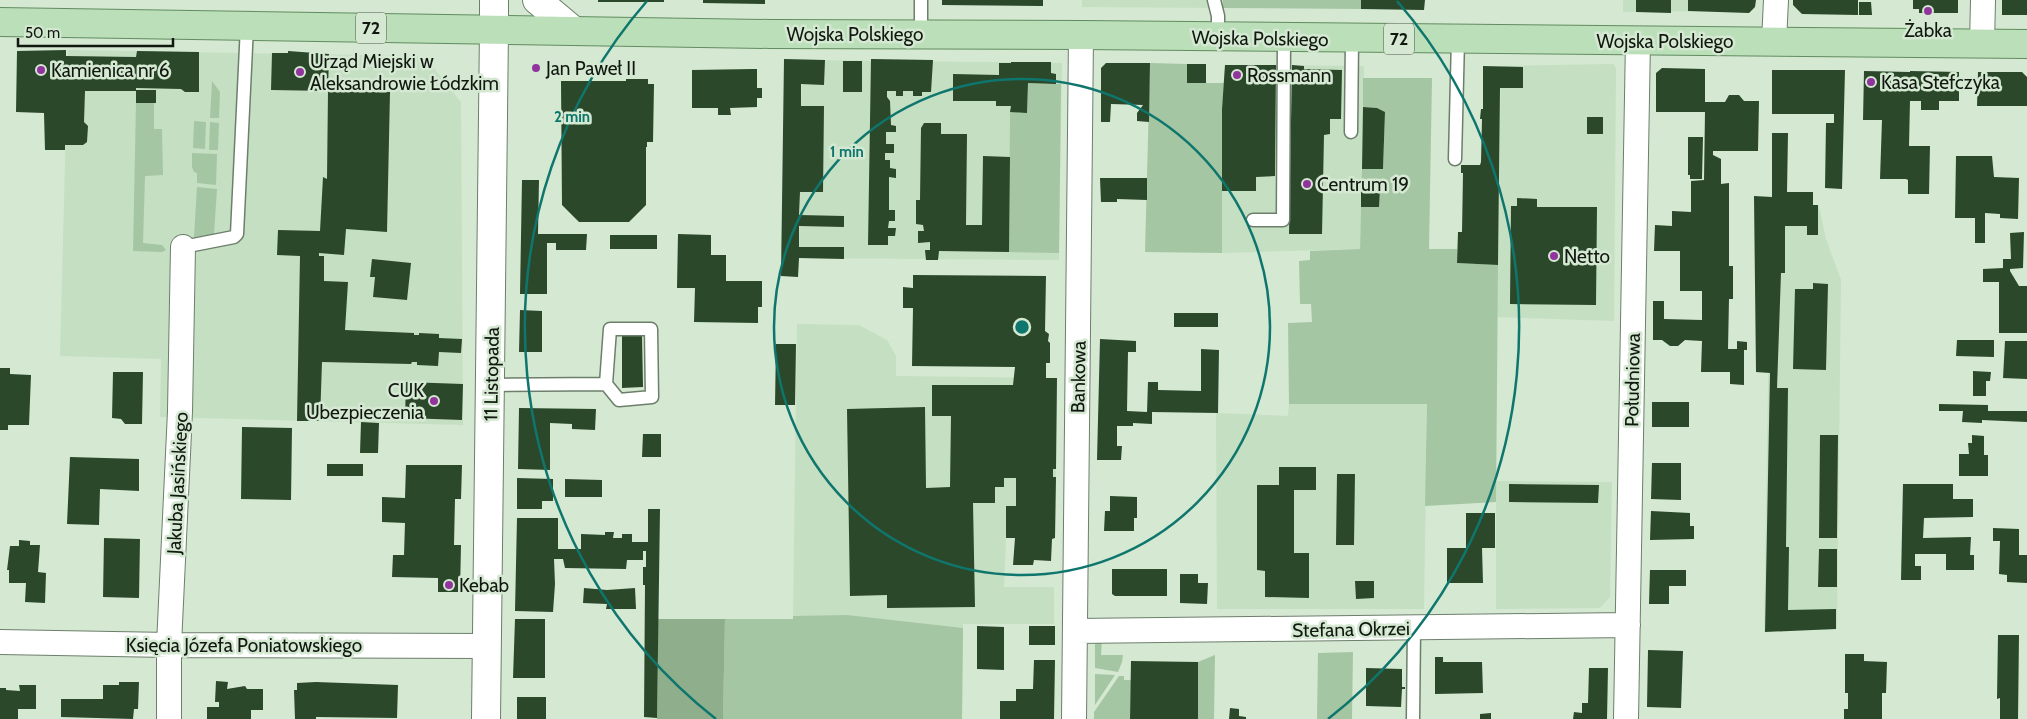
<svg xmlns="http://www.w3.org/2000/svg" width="2027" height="719" viewBox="0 0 2027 719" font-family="Cabin,sans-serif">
<rect width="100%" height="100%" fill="#d4e8d2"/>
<path fill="#c5dfc3" d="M1082 0H1223V8L1082 7Z
M1623 0H1706V11L1623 12Z
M68 50 424 56 461 102 463 425 160 417 161 359 60 356Z
M802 60 1062 63 1059 260 799 258Z
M1614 64 1616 69 1614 321 1497 317 1501 66Z
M1225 65 1364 66 1360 249 1222 253V109Z
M1771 206H1819L1826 239 1841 280 1837 629 1764 632Z
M797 324 859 325 887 340 896 356V376L1057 378 1055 538H1006L1004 587H1054V624H963L962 719H723L725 619H793Z
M1289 404H1427L1424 609H1217L1216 413 1288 416Z
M1496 481 1612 482 1610 597 1600 608 1496 609Z"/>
<path fill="#a5c6a3" d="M1223 0H1361V9L1223 8Z
M1150 63 1187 64V83H1224L1222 109V253L1145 252Z
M1363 78H1432L1429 249H1457V263L1498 265 1496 502 1425 506 1427 404H1289L1288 323 1312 322 1311 304H1300L1299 261 1310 260V251L1360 249 1361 207 1379 206V188H1361L1362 169H1383L1385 112 1377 108 1363 107Z
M212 81 220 92 219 118H210Z
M1028 83 1061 84 1059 253 1009 252 1010 112H1027Z
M136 103H154V129H162L163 175 145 176 143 243 162 245 166 250 162 252 133 251Z
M194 121 206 122 205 149 193 148Z
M210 122 219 123 218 150H209Z
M192 153 217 154 216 185 197 183V173L194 172 192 167Z
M197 187 217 189 214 234 194 237Z
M847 615 963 628 962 719H723L725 619H793V616Z
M1095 640H1102L1101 655H1123L1122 662 1118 672 1095 668Z
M1353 652 1352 719H1317L1318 653Z
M1215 655 1214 719H1198V662Z
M1095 674 1115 675 1095 705Z
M1119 676H1124V680H1131L1130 719H1094V712Z"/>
<path fill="#8faf8c" d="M658 619H725L723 719H657Z"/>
<path fill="#2b482a" d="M598 0H664V2H598Z
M703 0H765V4L703 3Z
M942 0H1043V6L942 5Z
M1361 0H1425L1424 10 1361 9Z
M1636 0H1671V13L1636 12Z
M1688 0H1756L1755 7 1749 13 1688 11Z
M1793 0H1858V15L1802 14 1793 5Z
M1913 0H1958V13H1919V9H1913Z
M2002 0H2027V15H2002Z
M1859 2H1871L1872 15H1859Z
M66 50V56L136 57 137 51 199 52V92H185L181 89 136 88V90H156V103H136V91H85L84 122 88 126 87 142 83 145H65V150H45L44 113 16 112 17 51Z
M288 51 329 54 328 91 271 90 272 53H288Z
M784 59 825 60 824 85 801 84V106H824L823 192H800L799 215 844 216V227L799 226V247H844V259L799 258 798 277 781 276Z
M871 59 933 60 931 92H922V96H913V91H903V96H896V91H887V97L890 101 891 125 896 126V132H886V144H894V153H885V160H890V168L896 169V178L889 177V210H895V221H889L888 228H896L895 236H888V245H868Z
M843 61H862V92H843Z
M1011 62H1051V73L1056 74V84L1028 83 1027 113 1010 112 1011 106H996V101H953V74L999 75V63H1011Z
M1106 63H1150L1149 122 1137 121V113L1143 105 1111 104 1110 122H1101V68Z
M1187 64H1206V83H1187Z
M1225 65H1276L1275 176 1256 177V191H1222V109Z
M1292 65 1304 66V69L1342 70 1341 119H1330V134L1324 135 1322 234H1289Z
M1483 66 1523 67V88H1500L1498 265 1457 263 1458 232H1462L1463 173H1461V165H1480L1481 162 1482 119H1480L1481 109H1483Z
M1662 68 1705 69V102H1725L1729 95H1739L1744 101H1759L1758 151H1713V155L1721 159V184L1729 183V266H1733V299H1729L1728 349H1737V341L1747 342V350H1744V385L1730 384V372H1701L1702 341 1685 340 1678 346H1670L1662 340H1653V301H1664V319L1702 320V291H1680V251H1654L1655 225 1672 226V211L1691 212V181L1704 180 1705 112H1656V73Z
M753 69H757V88H762V98H757V107L730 108 731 115H718V108H692V70Z
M1772 70H1845L1842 189 1825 188 1826 123H1834V114H1772Z
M1864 71 1910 72V79V71L1959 72V101H1939V110H1921V101H1910L1909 146H1930L1929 194H1908V180L1906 179H1880L1882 120H1863Z
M1978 72H2022L2027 77V106H1977Z
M626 79H648V84H654L653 142H647V147H646V205L629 222H579L562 205 561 81H626Z
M328 91 390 92 387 232 346 229 344 255 319 253V256H324V281L348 282 345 330 414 333V335H419V333L439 334V338L462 339 461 353 439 352 438 366 417 365V362H412L411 364 322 362 320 421H297L300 256 277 255 278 230 320 231 323 177 327 179Z
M1363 107 1377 108 1385 112 1383 169H1362Z
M1587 117H1603V134H1587Z
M924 123H941V134H967L966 225H982L983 156 1010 157 1009 252 939 251 938 260H926L925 250H930V242L918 243V231H924L923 225 916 224V200H920L921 128Z
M1772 133H1788L1787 192H1813V205H1818V235H1807V226H1785V273H1781L1777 388H1788L1786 547H1789L1788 610 1836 609V629L1765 632 1770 373 1756 372 1754 196 1772 197Z
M1688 137H1703L1702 179H1690V175H1688Z
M1956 156H1992L1994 177 2019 178 2018 219 2000 218V214L1985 213V243H1975V218H1955Z
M1100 178H1147V200L1117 199V202H1101Z
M522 180H539L538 234H587L586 250H556V243H547V294H520Z
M1361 188H1380L1379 207H1361Z
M1517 198 1537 199V207H1597L1596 305 1510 304 1511 206H1517Z
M2024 232 2023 268 2010 269V271L2019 286H2027V333H1999V282H1983V269L2003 268V259H2011L2010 233Z
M678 234 711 235V255H726V281H762V307H758V323L694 322 695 288H677Z
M610 235H657V249H610Z
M372 259 411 263 407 300 373 297 375 277H370Z
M913 275 1046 276 1045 331 1049 334 1048 341 1050 343V363H1046V378H1057L1056 469H1053V477H1056L1055 538 1052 539 1051 561 1034 560 1033 565H1013L1015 538H1006V506H1016V478H1004V487H995V503H973L975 607 887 608V595L850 596 847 409 925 407 926 488 950 487 951 416H932V385H1013L1015 367 912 366 913 308H903V287L913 288Z
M1813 283 1828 284 1826 370 1793 369 1795 289H1813Z
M520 310 542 311V352H519Z
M1174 313H1218V327H1174Z
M622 334H642L643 387 622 388Z
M1100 339 1136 341V352H1128L1127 411 1147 412 1148 382H1158V390L1201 391V349L1219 350 1218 413 1152 412V424L1133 423V426H1117V446H1122L1121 460H1097Z
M1957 340H1994V357L1956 356Z
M2005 341H2027V379L2003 378Z
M776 344H796L795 405H775Z
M0 368H10V374L31 375 29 425H8V430H0Z
M1973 371 1991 372 1990 381H1986V396H1973Z
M113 372H143L142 424H125L121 419 112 418Z
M406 382 463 384 462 420 405 418Z
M1652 402H1689V427H1652Z
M1939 404 1988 405V411H2027V422L1982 420V423L1962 422 1963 411H1939Z
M519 408 596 409 595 430 572 429V424L550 423V470L518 469Z
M361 422 379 423 378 453H360Z
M242 427 292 428 291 500 241 499Z
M643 434H661V457H642Z
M1820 435H1838L1837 538H1819Z
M1972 435 1984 436V455H1988V476H1959V454H1969L1968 443H1972Z
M70 457 139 459V491L100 489 99 525 67 524Z
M1652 463H1681V500L1651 499Z
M327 464H363V476H327Z
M406 465H462L461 499H455L454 545H461L460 592H438V578L392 577 393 555H404L405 523 382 522V497L405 498Z
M1279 467H1316V490H1294V553H1309V598L1265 597V571L1257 570V485H1279Z
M1337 474H1355L1354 545H1336Z
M517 478 553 479V501H542V509H517Z
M565 479 602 480V497H565Z
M1509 484 1599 485 1598 503 1509 502Z
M1903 484H1953V499H1973V517L1924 518 1923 538 1971 537 1970 555H1974V570H1946V554H1915V566H1921V580H1901Z
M1110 496 1137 497V518H1134V531H1104L1105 511H1110Z
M648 509H660L657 718 644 717 645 585H643V567H646V551H643V560H627L626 569 565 568 563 559H554L555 584 553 612 515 611 517 518H558V549H581V534L605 535V532H614L613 538H622V534H632V542H648Z
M1651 511 1690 513V526H1694V539L1650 540Z
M1466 513H1495V548H1482L1483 583H1447V548H1466Z
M1993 528 2019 529V555H2027V583L2007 582V575L1999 574 2000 541H1993Z
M104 538 140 539 139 598 103 597Z
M19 540 30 541V545H40L38 572 46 573 45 603 25 602 26 583H9V570H7L10 546H19Z
M1819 549H1837V587H1818Z
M1112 569H1167V596H1115L1112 594Z
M1650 570H1686V586H1669V604H1649Z
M1180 574H1198V583H1208L1207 604 1180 603Z
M1355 581H1374V598L1356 599Z
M584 588 607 590 635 588 636 609H606L607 604 583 603Z
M515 619H545V678H513Z
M977 626 1004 627V670L977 669Z
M1029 626H1055V645H1029Z
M1998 635H2019L2018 719H2000V698L1997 699Z
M1648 650 1683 651 1681 708 1647 707Z
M1845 654H1864V661L1887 662 1886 693H1882V719H1844V709H1848V693H1845Z
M1435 657H1443V662H1482L1483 693 1435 694Z
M1034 660H1055L1054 719H1000V701H1016V689H1033Z
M1131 661 1198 662V719H1130Z
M1366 668 1402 669V687H1405V689H1402L1401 707 1366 706Z
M1589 668H1608L1607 719H1573L1574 712 1582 713V703H1588Z
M216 681 228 682 227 689 245 686 247 689H263V710H251V719H207V707H219V702H215Z
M119 682H139L138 709H134L133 719 61 717V699H103V685H119Z
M316 682 398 685 397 718 316 717V719H295L294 690H297V683Z
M19 685H36V709H18V719H0V688H6V690L20 691Z
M517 697H546V719H517Z
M1230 708 1239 709V716L1246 717V719H1229Z
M1491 713V719H1480V714Z"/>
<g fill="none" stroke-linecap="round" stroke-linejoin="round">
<defs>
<path id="service" d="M1214 0 1218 16V37
M921 34V0
M1351 132 1352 39
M1455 159 1458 39
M1253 220H1283L1284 38
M183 247 234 237 237 234 247 26
M491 385 606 384 610 329H651L652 397 619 400 606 384
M1413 719 1414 628"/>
<path id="minor" d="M1774 42 1776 0
M1982 44 1983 0
M1075 631 1628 625
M0 642 169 645 488 646
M169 719V645L180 411 183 247
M1074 719 1081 35
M1626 719 1638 40"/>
<path id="tertiary" d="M486 719 494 29"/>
<path id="secondary" d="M537 0 574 31
M494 29V0"/>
<path id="primary" d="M0 22 771 34 1081 35 2027 44"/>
</defs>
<use href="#service" stroke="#6c7f6b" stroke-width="15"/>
<use href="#minor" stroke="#6c7f6b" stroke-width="26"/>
<use href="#tertiary" stroke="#6c7f6b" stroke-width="30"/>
<use href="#secondary" stroke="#6c7f6b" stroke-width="30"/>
<use href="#primary" stroke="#628c5f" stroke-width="30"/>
<use href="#service" stroke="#fff" stroke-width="12"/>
<use href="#minor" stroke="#fff" stroke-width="24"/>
<use href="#tertiary" stroke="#fff" stroke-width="28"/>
<use href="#secondary" stroke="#fff" stroke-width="28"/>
<use href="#primary" stroke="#bbdfb9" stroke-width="28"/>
</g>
<g fill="none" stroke="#0f766e" stroke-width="2.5">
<circle cx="1022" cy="327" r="248"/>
<path d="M716 719A497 497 0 0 1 647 1M1397 1A497 497 0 0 1 1328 719"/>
</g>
<g fill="#92349d" stroke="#d4e8d2" stroke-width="2">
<circle cx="1928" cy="11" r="5"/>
<circle cx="536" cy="68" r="5"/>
<circle cx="41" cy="70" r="5"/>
<circle cx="300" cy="72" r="5"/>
<circle cx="1237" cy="75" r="5"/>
<circle cx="1871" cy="82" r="5"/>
<circle cx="1307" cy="184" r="5"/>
<circle cx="1554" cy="256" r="5"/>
<circle cx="434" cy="401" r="5"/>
<circle cx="449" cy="585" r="5"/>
</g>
<g text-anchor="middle" stroke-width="5" stroke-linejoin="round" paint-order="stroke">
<g fill="#d4e8d2" stroke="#4c564a" stroke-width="1">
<rect x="356" y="12.5" width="30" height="31" rx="4"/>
<rect x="1384" y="23.5" width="30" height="31" rx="4"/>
</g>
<g font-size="18" font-weight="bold" fill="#111810">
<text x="371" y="34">72</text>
<text x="1399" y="45">72</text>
</g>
<g font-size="19" fill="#111810" stroke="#d4e8d2" text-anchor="start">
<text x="1928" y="37" text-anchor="middle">Żabka</text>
<text x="310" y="68">Urząd Miejski w<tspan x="310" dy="22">Aleksandrowie Łódzkim</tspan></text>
<text x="546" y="75">Jan Paweł II</text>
<text x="51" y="77">Kamienica nr 6</text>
<text x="1247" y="82">Rossmann</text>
<text x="1881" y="89">Kasa Stefczyka</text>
<text x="1317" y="191">Centrum 19</text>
<text x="1564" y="263">Netto</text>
<text x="424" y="397" text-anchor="end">CUK<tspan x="424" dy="22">Ubezpieczenia</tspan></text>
<text x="459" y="592">Kebab</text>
</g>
<g font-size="19" fill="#111810" stroke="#d4e8d2">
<text x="855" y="41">Wojska Polskiego</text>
<text transform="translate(1260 38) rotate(1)" y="7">Wojska Polskiego</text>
<text x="1665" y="48">Wojska Polskiego</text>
<text transform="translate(491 374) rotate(-89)" y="7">11 Listopada</text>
<text transform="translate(1078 377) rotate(-89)" y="7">Bankowa</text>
<text transform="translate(1632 380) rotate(-89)" y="7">Południowa</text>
<text transform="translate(177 483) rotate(-87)" y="7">Jakuba Jasińskiego</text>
<text transform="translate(1351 629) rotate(-1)" y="7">Stefana Okrzei</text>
<text x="244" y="652">Księcia Józefa Poniatowskiego</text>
</g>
</g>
<circle cx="1022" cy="327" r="8" fill="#0f766e" stroke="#d4e8d2" stroke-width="2.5"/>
<g font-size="15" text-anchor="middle" font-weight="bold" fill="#0f766e" stroke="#d4e8d2" stroke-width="5" stroke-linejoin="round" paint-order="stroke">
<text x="572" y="122">2 min</text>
<text x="847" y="157">1 min</text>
</g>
<path d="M18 38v8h155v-8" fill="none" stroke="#111810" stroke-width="2.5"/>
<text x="25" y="38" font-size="15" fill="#111810" stroke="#d4e8d2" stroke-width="4" paint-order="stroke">50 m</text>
</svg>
